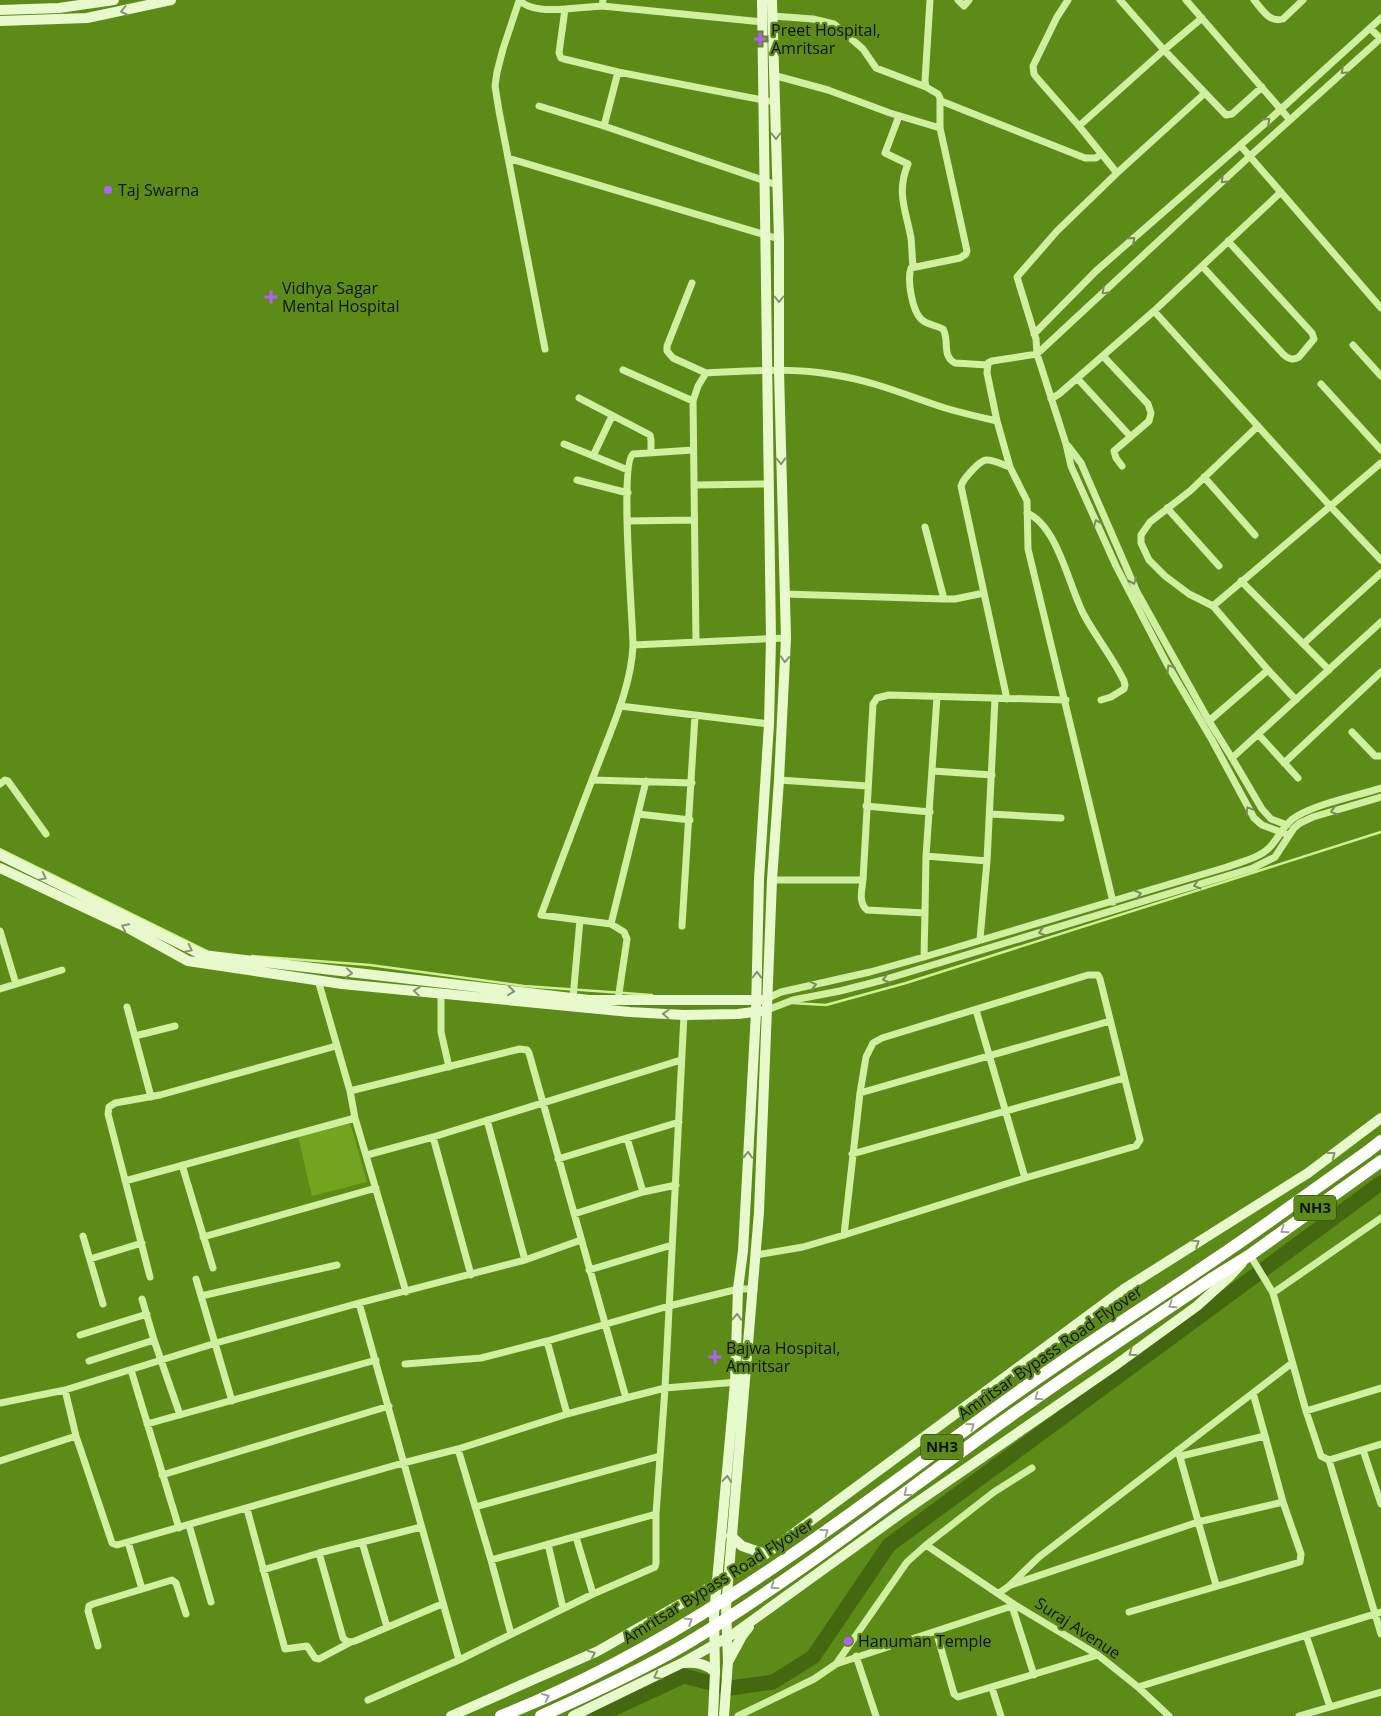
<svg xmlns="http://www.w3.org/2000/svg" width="1381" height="1716" viewBox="0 0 1381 1716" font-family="'Open Sans',sans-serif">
<rect width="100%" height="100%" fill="#5d8b17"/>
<path fill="#72a41f" d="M349 1119 367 1182 312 1196 297 1132Z"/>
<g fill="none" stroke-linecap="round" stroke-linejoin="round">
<path stroke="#cff192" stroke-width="2.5" d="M0 849 207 951
M252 956 370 965 524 986 652 995
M792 1003 826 1005 906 983 1381 832"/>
<path stroke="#44680f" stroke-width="15" d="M597 1716 684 1676 730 1688 773 1682 813 1657 889 1545 1381 1183"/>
<path stroke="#d1efa0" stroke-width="7" d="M519 0C530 11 551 10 565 9
M603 0 602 6 763 22
M930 0 925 81 926 87 938 94 940 98V128
M958 0 964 6 969 0
M1068 0 1057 17 1033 66 1034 74 1037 78 1079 126
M1120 0 1164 50 1226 115 1232 114 1262 87
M1186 0 1290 120
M1254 0C1262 9 1269 23 1283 19L1303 0
M519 1 503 49 497 72 495 86 499 111 545 349
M602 6 565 9 559 53 561 58 564 59 618 72
M773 16 813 19 834 24 863 49 876 68 926 87
M1370 28 1381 39
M773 75 828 90 890 113 940 128 967 251 966 254 960 258 911 268C907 280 912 310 921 319 927 325 936 325 943 329 950 341 941 355 955 363L987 365
M1205 93 1117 173 1057 231 1017 277 1036 339 1037 354 1066 444 1071 466 1116 566 1167 664 1212 740 1254 818 1262 825 1289 835
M941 101 1085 158H1096L1101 154
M539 106 604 126 777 185
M899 116 885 153 908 164C896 192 906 211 911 238 912 248 912 257 913 266
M604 126 618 72 768 101
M1240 145 1381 308
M508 158 779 239
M1117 173 1079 126 1164 50 1202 18
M1202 266 1283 354C1287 358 1293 361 1299 357L1314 339 1312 333 1228 241
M692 283 667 346V351L673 358 706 373
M1154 311 1331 507 1381 560
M1034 334 1096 271 1269 120 1381 18
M1353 345 1381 376
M1103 356 1148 404 1151 413 1149 421 1114 451 1116 458 1122 466
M623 370 693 401
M1077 378 1130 436
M1321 384 1381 450
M579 398 650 435 651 440V452
M1051 399 1059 394 1154 311 1281 192
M997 421 987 373 988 363 992 361 1037 354 1250 156 1381 38
M1258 426 1190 491 1150 522 1141 535V543L1149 560 1165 576 1189 594 1213 606 1268 670 1296 700
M564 444 628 470
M1068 446 1081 463 1137 592 1209 721 1232 758 1262 809 1271 819 1287 825
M593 456 612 416
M1204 477 1255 535
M577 480 628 493
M694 485 769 484
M1167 508 1219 566
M1027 513C1058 526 1069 587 1084 615 1096 637 1113 658 1124 681L1125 685 1124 689 1111 697 1101 700
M628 521 694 520
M925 527 944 599
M1241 581 1329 670
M984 593 961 486C963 479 979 461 986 460 993 459 1003 465 1010 467
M784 594 944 599H955L984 593 1007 699
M1213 606 1381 463
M696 642 693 401 698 386 706 373C749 371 793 367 835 375 874 381 908 396 945 408 962 413 979 417 997 421L1010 467 1027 501 1028 549 1113 902
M1303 644 1381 573
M633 645 786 638
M620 706 769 724
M1209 721 1268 670
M1352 732 1375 756H1381
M1258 734 1298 778
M1232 758 1381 622
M1284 763 1381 672
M933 771 992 775
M592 780 692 783
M779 780 868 786
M0 784 5 780 8 781 46 834
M866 806 930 812
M638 814 690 820
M990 814 1061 818
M926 856 987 861 980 939
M987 861 995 699
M772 880H863L873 704 877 698 889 695 1066 700
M863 880C862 890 858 902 867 910L925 913 924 957
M925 913 926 856 937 697
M611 924 646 781
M682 926 695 716
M0 931 16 984
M318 980 350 1091 355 1118 406 1292
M0 989 62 970
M441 994V1032L449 1067
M573 998 580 920
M766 999 781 992 870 972 924 957 1227 867C1240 862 1259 858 1269 848 1280 837 1283 824 1297 816 1319 803 1356 796 1381 788
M618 1000 627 939 624 932 611 924 541 915C560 864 579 813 599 762 613 725 631 686 633 646 633 619 619 464 633 454L693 450
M127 1007 151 1097
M767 1010 793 1000 840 991 883 980 1253 868 1275 857 1294 828 1300 823 1313 817 1381 797
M976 1010 1025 1178
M135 1036 175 1026
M350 1091 520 1049 527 1050 529 1053 626 1398
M860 1093 1110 1021
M487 1120 525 1260
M433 1137 471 1275
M627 1138 643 1192
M852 1154 1124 1078
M367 1155 433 1137 681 1060
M558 1159 679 1122
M182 1165 213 1268
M125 1181 355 1118
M574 1214 643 1192 676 1185
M83 1236 103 1304
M203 1237 376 1188
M756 1255 803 1247 844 1235 1025 1178 1136 1146 1140 1140 1139 1136 1100 979 1098 975H1088L882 1038 873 1043 866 1057 860 1093 844 1235
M1250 1255 1273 1293 1306 1411 1321 1456 1329 1460 1381 1444
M90 1259 142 1243
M589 1270 672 1245
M150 1277 108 1114 109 1107 115 1103 160 1095 336 1046
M196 1279 232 1401
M1273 1293 1381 1218
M201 1296 337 1265
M142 1299 154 1340 180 1415
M359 1303 459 1660
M80 1335 147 1314
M547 1341 567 1414
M89 1361 154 1340
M405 1364 481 1358 547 1341 669 1306 738 1289H754
M131 1370 179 1528
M65 1390 76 1436 112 1543 117 1545 403 1463 458 1449 567 1414 626 1398 665 1388 738 1382
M0 1403 65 1390 216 1343 359 1303 525 1260 581 1240
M1306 1411 1381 1388
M147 1424 376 1360
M458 1449 491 1560 511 1634
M1178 1450 1216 1585
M1363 1450 1381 1504
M1181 1456 1265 1436 1253 1393
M1329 1460 1381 1634
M0 1461 76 1436
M162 1475 389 1406
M475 1507 660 1456
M247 1509 285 1649 307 1646 315 1658 319 1659 351 1642
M189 1525 211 1602
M576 1537 593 1594
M128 1542 142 1589
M362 1542 387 1627
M548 1544 563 1608
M926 1545 994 1492 1032 1468
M319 1553 343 1638C347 1642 350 1643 355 1641L442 1604
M491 1560 656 1514
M263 1570 319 1553 421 1527
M1011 1585 1198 1522 1283 1502
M999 1593 1009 1586 1039 1557 1292 1363
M1012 1606 1034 1675
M1129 1612 1300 1562 1301 1554 1283 1502 1265 1436
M936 1631 954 1694 958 1697 1098 1655
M1306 1635 1330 1707
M98 1646 88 1611 89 1606 93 1604 172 1580 176 1583 186 1614
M856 1656 876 1716
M836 1664 907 1562 926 1545 1015 1605
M1138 1687 1381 1612
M992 1688 1001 1716
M368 1700 459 1660 593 1594 655 1567 656 1563V1514L665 1388 684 1015
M738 1716 814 1679 836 1664 1015 1605 1098 1655 1138 1687 1169 1716
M1299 1716 1381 1692"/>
<path stroke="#e8facd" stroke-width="10" d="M0 10 59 8 114 0
M0 21 87 18 171 0
M0 855 203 955 589 1000H760
M0 868 130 929 188 961 342 984 630 1012 684 1015 738 1014 761 1011
M731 1536 742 1546 765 1554
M729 1660 742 1636 749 1627
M684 1663C697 1662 706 1664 715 1672
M451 1716 598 1651 759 1559 1124 1289 1308 1173 1381 1118
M573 1716 682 1663 735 1633 900 1514 1113 1367 1197 1306 1229 1277 1242 1263
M713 1716 715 1672 714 1614 735 1383 738 1289 743 1251 756 1012 759 879 769 724 771 639 762 0
M724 1716 728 1662 726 1607 759 1212 772 880 779 780 786 638 779 371V239L772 0"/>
<path stroke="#fff" stroke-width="12" d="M1367 1152 1381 1141
M1213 1278 1250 1255 1381 1161"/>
<path stroke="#fff" stroke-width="12" d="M501 1716C690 1642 848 1514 1011 1397 1078 1349 1147 1306 1214 1260 1266 1225 1316 1188 1367 1152
M541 1716C590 1694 640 1671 686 1644 799 1576 902 1493 1009 1417 1076 1369 1145 1324 1213 1278"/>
</g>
<defs><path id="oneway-chevron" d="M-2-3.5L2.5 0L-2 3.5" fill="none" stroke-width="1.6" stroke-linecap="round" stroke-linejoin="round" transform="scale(1.25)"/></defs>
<g stroke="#879178">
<use href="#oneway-chevron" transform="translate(124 11) rotate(168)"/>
<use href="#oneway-chevron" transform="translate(776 136) rotate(89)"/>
<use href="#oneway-chevron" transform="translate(779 299) rotate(90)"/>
<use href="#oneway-chevron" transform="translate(781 461) rotate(89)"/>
<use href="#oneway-chevron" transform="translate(785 659) rotate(93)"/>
<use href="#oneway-chevron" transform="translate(43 877) rotate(26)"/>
<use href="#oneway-chevron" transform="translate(125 927) rotate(-154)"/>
<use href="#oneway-chevron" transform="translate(189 949) rotate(26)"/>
<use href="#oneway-chevron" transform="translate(349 973) rotate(6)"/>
<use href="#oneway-chevron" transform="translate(757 975) rotate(-89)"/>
<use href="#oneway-chevron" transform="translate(417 991) rotate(-174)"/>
<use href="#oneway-chevron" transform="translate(511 991) rotate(6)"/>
<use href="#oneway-chevron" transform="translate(666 1014) rotate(-177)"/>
<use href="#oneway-chevron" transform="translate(748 1155) rotate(-87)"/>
<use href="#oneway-chevron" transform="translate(1332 1155) rotate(-37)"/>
<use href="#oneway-chevron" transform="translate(1196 1243) rotate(-32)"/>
<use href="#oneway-chevron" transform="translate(737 1317) rotate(-88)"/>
<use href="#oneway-chevron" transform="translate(1132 1353) rotate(144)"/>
<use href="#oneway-chevron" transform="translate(727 1479) rotate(-85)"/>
<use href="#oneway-chevron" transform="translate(592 1654) rotate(-25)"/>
<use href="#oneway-chevron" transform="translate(657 1676) rotate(153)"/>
</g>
<g stroke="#7b8b60">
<use href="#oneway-chevron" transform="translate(1344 71) rotate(138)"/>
<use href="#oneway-chevron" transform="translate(1267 121) rotate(-43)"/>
<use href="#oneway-chevron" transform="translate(1224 180) rotate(137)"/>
<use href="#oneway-chevron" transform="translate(1132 240) rotate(-41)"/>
<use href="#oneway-chevron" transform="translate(1105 291) rotate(137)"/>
<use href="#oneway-chevron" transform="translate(1097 523) rotate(-114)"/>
<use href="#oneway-chevron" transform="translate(1133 581) rotate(66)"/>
<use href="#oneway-chevron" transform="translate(1170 668) rotate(-121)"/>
<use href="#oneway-chevron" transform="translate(1249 810) rotate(-121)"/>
<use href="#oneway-chevron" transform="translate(1334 811) rotate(163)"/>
<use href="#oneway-chevron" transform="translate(1197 885) rotate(163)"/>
<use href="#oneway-chevron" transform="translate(1138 894) rotate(-17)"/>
<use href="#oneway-chevron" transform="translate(1042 932) rotate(163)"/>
<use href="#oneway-chevron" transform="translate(886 979) rotate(164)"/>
<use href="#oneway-chevron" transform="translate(813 985) rotate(-13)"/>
</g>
<g stroke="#a0a0a0">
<use href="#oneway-chevron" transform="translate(1284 1230) rotate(145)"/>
<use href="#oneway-chevron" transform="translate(1172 1305) rotate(146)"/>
<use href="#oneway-chevron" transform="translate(1038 1397) rotate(145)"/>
<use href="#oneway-chevron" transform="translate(971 1426) rotate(-36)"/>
<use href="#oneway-chevron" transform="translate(907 1493) rotate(143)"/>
<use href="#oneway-chevron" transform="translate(825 1532) rotate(-36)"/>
<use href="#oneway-chevron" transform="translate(774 1586) rotate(146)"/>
<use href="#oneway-chevron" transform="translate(689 1621) rotate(-32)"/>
<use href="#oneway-chevron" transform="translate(546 1697) rotate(-25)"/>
</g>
<g fill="#b55eff" stroke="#5d8b17" stroke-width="2">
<path d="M757.5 31.5h5v5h5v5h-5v5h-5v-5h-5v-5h5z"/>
<circle cx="108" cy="190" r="5"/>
<path d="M268.5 289.5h5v5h5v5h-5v5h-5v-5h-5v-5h5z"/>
<path d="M712.5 1349.5h5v5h5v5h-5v5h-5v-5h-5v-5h5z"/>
<circle cx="848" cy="1641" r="5"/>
</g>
<g text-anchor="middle" stroke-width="4.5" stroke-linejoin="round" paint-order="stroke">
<g fill="#5d8b17" stroke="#283613" stroke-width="1">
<rect x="1294" y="1195.5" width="42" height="25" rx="4"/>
<rect x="921" y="1434.5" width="42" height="25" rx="4"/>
</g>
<g font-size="15" font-weight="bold" fill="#111">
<text x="1315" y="1213">NH3</text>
<text x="942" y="1452">NH3</text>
</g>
<g font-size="16" fill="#111" stroke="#5d8b17" text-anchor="start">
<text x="771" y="36">Preet Hospital,<tspan x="771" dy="18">Amritsar</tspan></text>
<text x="118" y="196">Taj Swarna</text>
<text x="282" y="294">Vidhya Sagar<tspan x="282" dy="18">Mental Hospital</tspan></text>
<text x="726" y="1354">Bajwa Hospital,<tspan x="726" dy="18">Amritsar</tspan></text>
<text x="858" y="1647">Hanuman Temple</text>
</g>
<g font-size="16" fill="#111" stroke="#5d8b17">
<text transform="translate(1050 1352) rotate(-35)" y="6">Amritsar Bypass Road Flyover</text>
<text transform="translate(718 1581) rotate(-32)" y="6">Amritsar Bypass Road Flyover</text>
<text transform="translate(1078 1628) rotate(33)" y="6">Suraj Avenue</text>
</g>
</g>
</svg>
